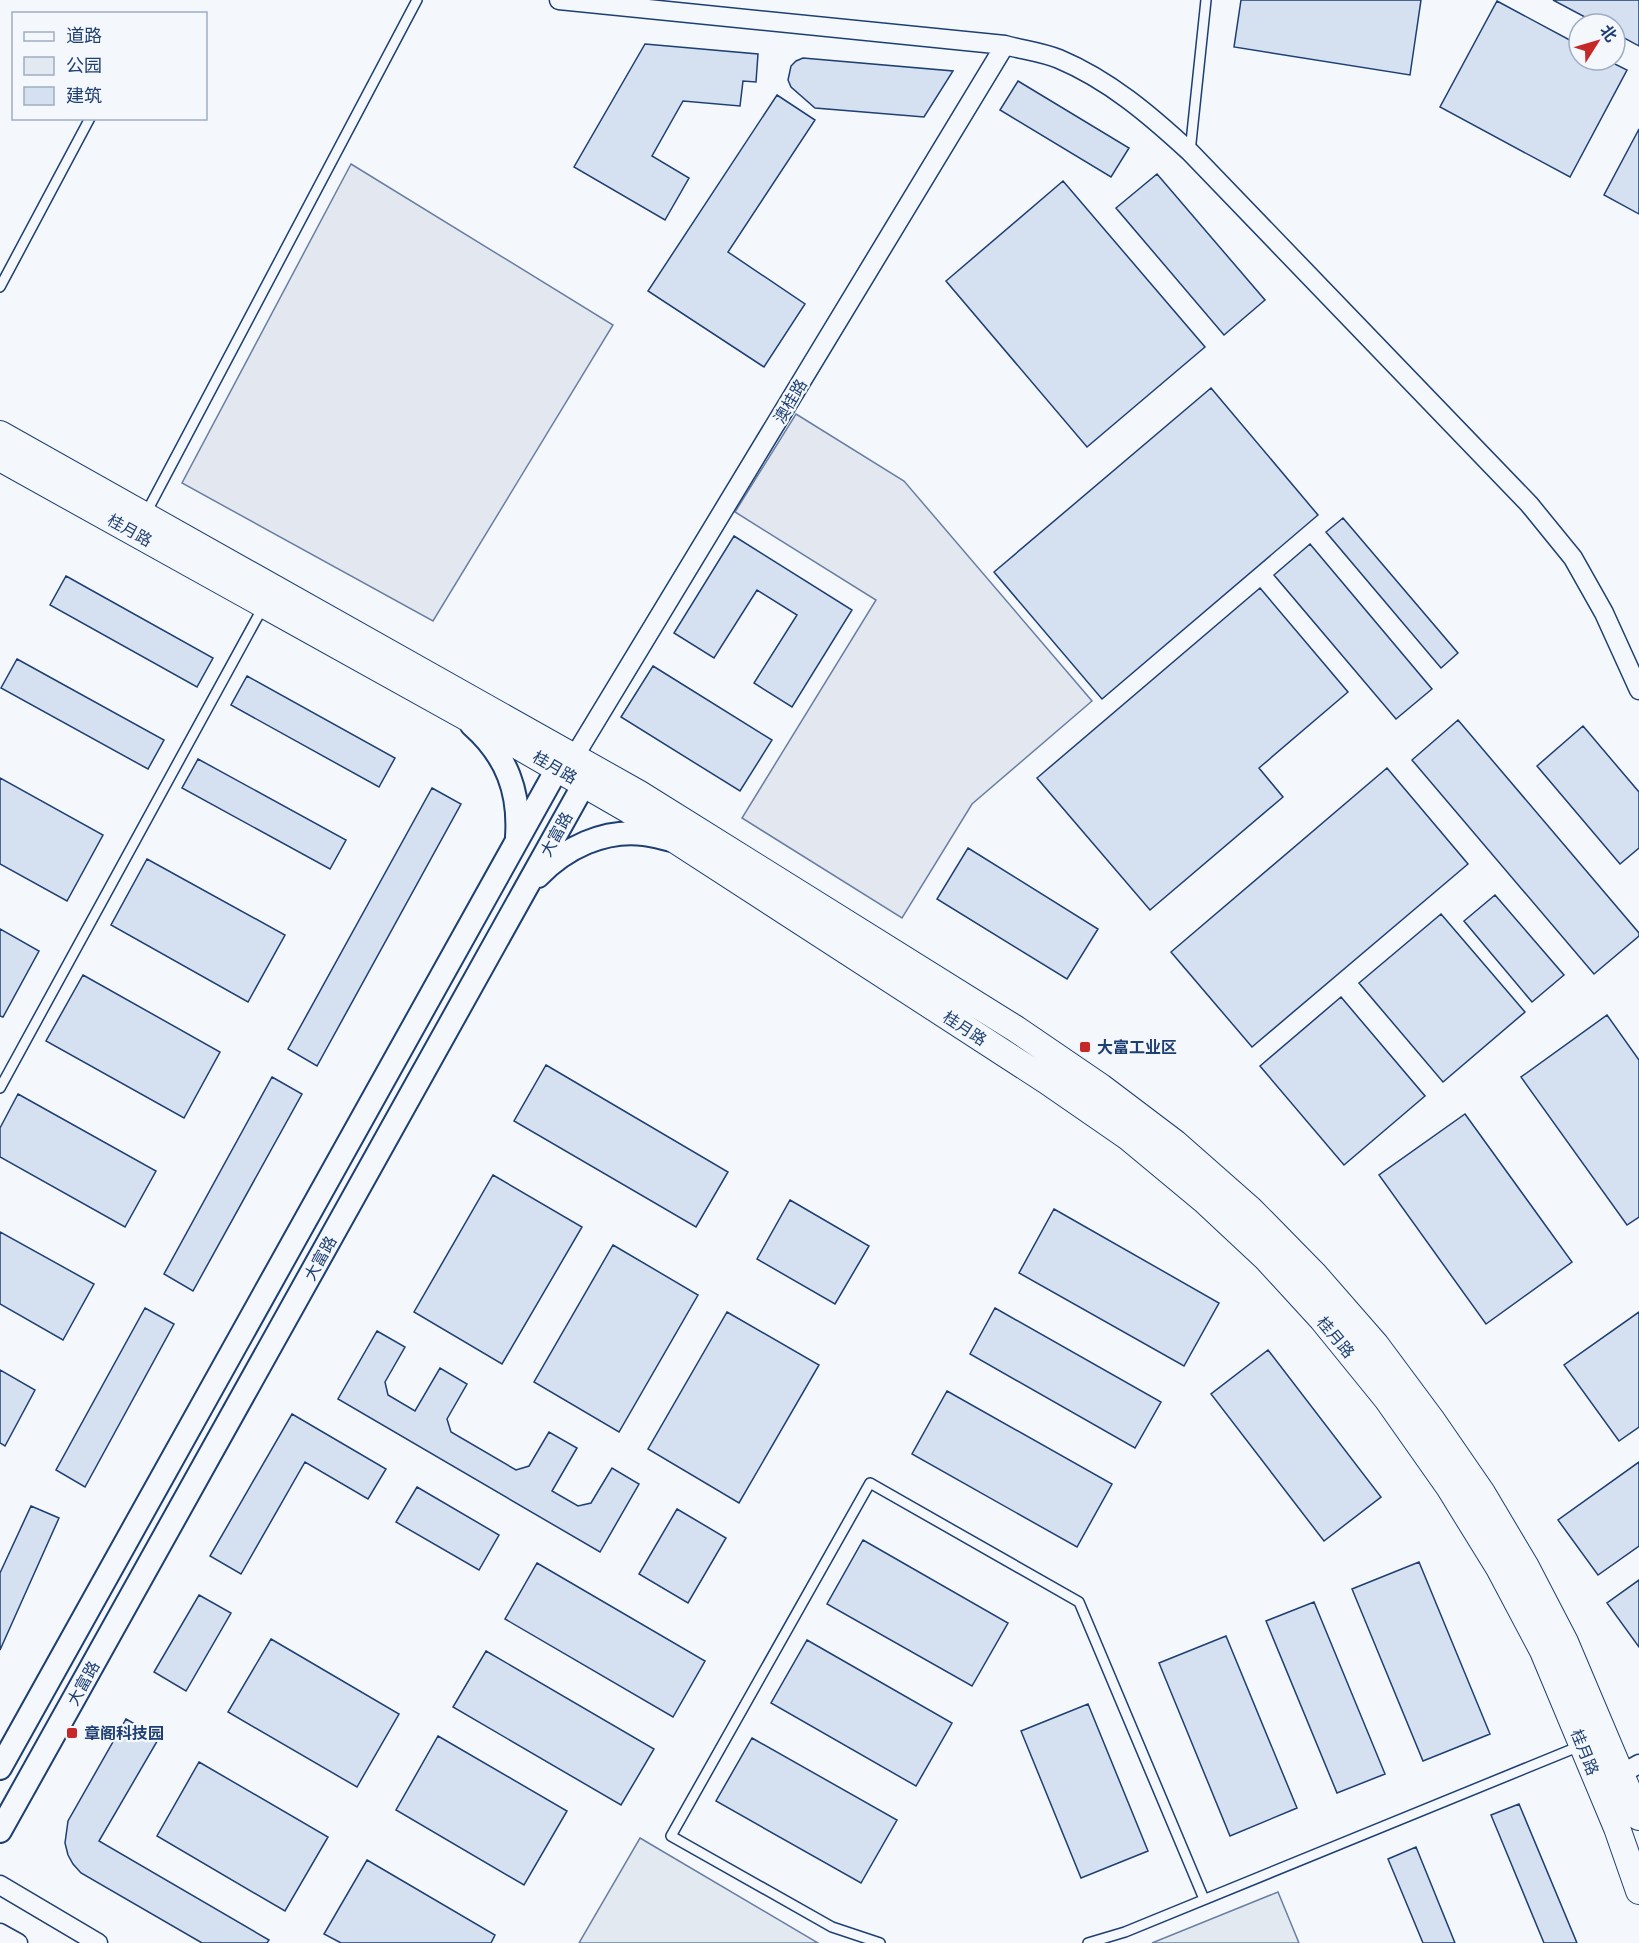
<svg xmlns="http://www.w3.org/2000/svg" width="1639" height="1943" viewBox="0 0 1639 1943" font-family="Ubuntu,'Noto Sans SC',sans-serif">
<rect width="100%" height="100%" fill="#f4f7fb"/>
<path fill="#e3e9f0" stroke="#687fa3" stroke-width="1.5" d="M640 1838 818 1943H579Z
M1278 1892 1299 1943H1152Z"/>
<path fill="#e3e8f0" stroke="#687fa3" stroke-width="1.5" d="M351 164 613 325 433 621 182 483Z
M796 414 904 481 1092 701 972 804 902 918 742 818 876 600 735 512Z"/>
<path fill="#d5e0f0" stroke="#1d3f73" stroke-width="1.5" d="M1241 0H1421L1410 75 1234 47Z
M1553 0H1639V46L1615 33V24H1598Z
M1497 1 1579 45V60H1607L1627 70 1570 177 1440 107Z
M645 44 758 54 756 82 743 81 740 106 683 101 652 156 689 178 665 220 574 167Z
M803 58 953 71 924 117 815 108 791 87 788 80 791 66 796 61Z
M1018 81 1129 148 1111 177 1000 110Z
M777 95 815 120 728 252 805 304 764 367 648 291Z
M1639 129V214L1604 195Z
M1157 174 1265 300 1224 335 1116 208Z
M1063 181 1205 347 1087 447 946 281Z
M1211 388 1318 515 1102 699 994 572Z
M1343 518 1458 653 1441 668 1326 532Z
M734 536 852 610 792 707 754 683 797 615 757 590 714 658 674 633Z
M1310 544 1432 689 1396 719 1274 575Z
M66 576 213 658 197 687 50 605Z
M1260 588 1348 692 1259 768 1283 797 1150 910 1037 778Z
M17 659 164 740 148 769 1 688Z
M653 666 772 740 740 791 621 717Z
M247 676 395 758 379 787 231 705Z
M1458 720 1639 933V936L1594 974 1412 760Z
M1583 726 1639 792V848L1620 864 1537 766Z
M198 759 346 840 330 869 182 788Z
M1387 768 1468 864 1252 1047 1171 952Z
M0 778 103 835 67 901 0 864Z
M432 788 461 804 317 1066 288 1049Z
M968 848 1098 929 1067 979 937 899Z
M147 859 285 935 248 1002 111 925Z
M1495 895 1564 975 1532 1002 1464 921Z
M1441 914 1525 1012 1443 1082 1359 983Z
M0 929 39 951 3 1017 0 1016Z
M83 975 220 1052 184 1118 46 1041Z
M1341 997 1425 1096 1344 1165 1260 1066Z
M1607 1015 1639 1060V1217L1627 1225 1521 1077Z
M546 1065 728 1172 696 1227 514 1121Z
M272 1077 302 1094 193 1291 164 1274Z
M18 1094 156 1171 125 1227 0 1157V1128Z
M1465 1114 1572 1262 1486 1324 1379 1175Z
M493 1175 582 1227 502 1364 414 1312Z
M790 1200 869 1246 835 1304 757 1259Z
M1054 1209 1219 1303 1184 1366 1019 1273Z
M0 1232 94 1284 63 1340 0 1304Z
M613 1245 698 1295 619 1432 534 1382Z
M145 1308 174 1324 85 1487 56 1470Z
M995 1308 1161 1402 1135 1448 970 1354Z
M727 1312 819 1365 739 1503 648 1449Z
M1639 1312V1427L1619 1441 1564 1365Z
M377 1331 405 1347 385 1382 388 1395 415 1411 440 1368 467 1384 447 1419 451 1432 516 1470 529 1466 549 1432 577 1448 552 1491 578 1506 591 1503 612 1468 639 1484 600 1552 338 1399Z
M1268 1350 1381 1497 1324 1541 1211 1394Z
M0 1370 35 1390 5 1446 0 1443Z
M947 1391 1112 1484 1077 1547 912 1454Z
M292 1414 386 1469 368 1499 305 1462 241 1574 210 1556Z
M1639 1462V1546L1598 1575 1558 1520Z
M417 1487 499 1535 479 1570 396 1522Z
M31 1506 59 1518 0 1650V1573Z
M677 1509 726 1538 688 1603 639 1574Z
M863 1540 1008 1623 972 1686 827 1604Z
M1419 1562 1490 1734 1423 1761 1352 1589Z
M537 1563 705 1661 673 1717 505 1619Z
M1639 1580V1647L1607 1603Z
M199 1595 231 1613 186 1691 154 1672Z
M1314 1602 1385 1774 1337 1793 1266 1621Z
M1226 1636 1297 1808 1230 1836 1159 1663Z
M271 1639 399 1714 357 1787 228 1712Z
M807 1640 952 1723 916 1786 771 1703Z
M486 1651 654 1749 621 1805 453 1707Z
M1088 1704 1148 1851 1081 1878 1021 1731Z
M126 1719 159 1738 99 1841 269 1940 267 1943H202L81 1873 73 1864 68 1855 65 1843 68 1821Z
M438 1736 567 1811 524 1885 396 1810Z
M752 1738 897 1820 861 1883 716 1801Z
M199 1762 328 1837 285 1911 157 1836Z
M1519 1804 1577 1943H1544L1491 1815Z
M1416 1847 1455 1943H1423L1388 1859Z
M367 1860 495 1935 491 1943H341L324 1934Z"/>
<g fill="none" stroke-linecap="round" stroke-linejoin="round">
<defs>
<path id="service" d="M1190 152 1206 0
M0 287 90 118
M145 515 417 0
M0 1088 263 607
M880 1943 832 1927 671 1836 870 1483 1079 1602 1204 1899
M1088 1943 1125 1932 1580 1746"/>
<path id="minor" d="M559 0 1005 45C1023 50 1042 52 1059 59 1109 80 1150 115 1190 152L1529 504 1573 558 1604 613 1639 690
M574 757 1005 45
M1614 1782 1621 1774 1639 1764
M0 1885 98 1943
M0 1933 18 1943"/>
<path id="tertiary" d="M472 725C507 756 520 792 517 837
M538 876C565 848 604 829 644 834 653 835 663 838 672 840
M0 1768 557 769 574 757 584 784 0 1831"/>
<path id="secondary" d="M0 434 638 793 1016 1029 1101 1087 1175 1143 1251 1210 1314 1274 1376 1345 1431 1419 1482 1493 1526 1567 1565 1642 1639 1817
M0 458 518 746 629 810 1047 1081 1128 1137 1205 1201 1266 1258 1322 1319 1387 1399 1449 1487 1499 1568 1543 1651 1617 1828 1639 1891"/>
</defs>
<use href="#service" stroke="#1d3f73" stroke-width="12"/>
<use href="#minor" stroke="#1d3f73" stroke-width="21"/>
<use href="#tertiary" stroke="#1d3f73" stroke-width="26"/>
<use href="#secondary" stroke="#1d3f73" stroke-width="28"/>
<use href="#service" stroke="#f4f7fb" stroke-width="9"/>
<use href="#minor" stroke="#f4f7fb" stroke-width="18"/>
<use href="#tertiary" stroke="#f4f7fb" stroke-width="22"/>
<use href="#secondary" stroke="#f4f7fb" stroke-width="26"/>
</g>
<g fill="#c62828" stroke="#f4f7fb" stroke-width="2">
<rect x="1079" y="1041" width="12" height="12" rx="3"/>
<rect x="66" y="1727" width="12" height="12" rx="3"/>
</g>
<g text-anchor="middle" stroke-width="4.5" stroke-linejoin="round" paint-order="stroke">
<g font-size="16" fill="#1d3f73" stroke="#f4f7fb">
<text transform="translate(790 401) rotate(-59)" y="6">澳桂路</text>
<text transform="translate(130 530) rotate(29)" y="6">桂月路</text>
<text transform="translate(555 767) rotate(30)" y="6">桂月路</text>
<text transform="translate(556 834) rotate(-61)" y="6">大富路</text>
<text transform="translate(965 1028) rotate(33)" y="6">桂月路</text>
<text transform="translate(320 1258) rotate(-61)" y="6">大富路</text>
<text transform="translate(1336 1337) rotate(50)" y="6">桂月路</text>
<text transform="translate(83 1683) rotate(-61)" y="6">大富路</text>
<text transform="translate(1585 1752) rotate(68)" y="6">桂月路</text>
</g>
<g font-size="16" font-weight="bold" fill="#1d3f73" stroke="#f4f7fb" text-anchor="start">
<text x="1097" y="1053">大富工业区</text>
<text x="84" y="1739">章阁科技园</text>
</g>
</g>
<rect x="12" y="12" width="195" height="108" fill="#f4f7fb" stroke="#9eadc5" stroke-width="1.5"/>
<rect x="24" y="32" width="30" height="9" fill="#f4f7fb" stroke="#9eadc5" stroke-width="1.5"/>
<text x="66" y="42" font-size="18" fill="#1d3f73">道路</text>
<rect x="24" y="57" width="30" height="18" fill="#e3e9f0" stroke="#9eadc5" stroke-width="1.5"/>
<text x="66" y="72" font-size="18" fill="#1d3f73">公园</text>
<rect x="24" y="87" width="30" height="18" fill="#d5e0f0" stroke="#9eadc5" stroke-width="1.5"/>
<text x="66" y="102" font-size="18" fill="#1d3f73">建筑</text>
<g transform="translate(1597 42) rotate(53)"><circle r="28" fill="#f4f7fb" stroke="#9eadc5" stroke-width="1.5"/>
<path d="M0-4.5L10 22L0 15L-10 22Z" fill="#c62828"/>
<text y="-9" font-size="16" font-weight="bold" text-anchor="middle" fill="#1d3f73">北</text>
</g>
</svg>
